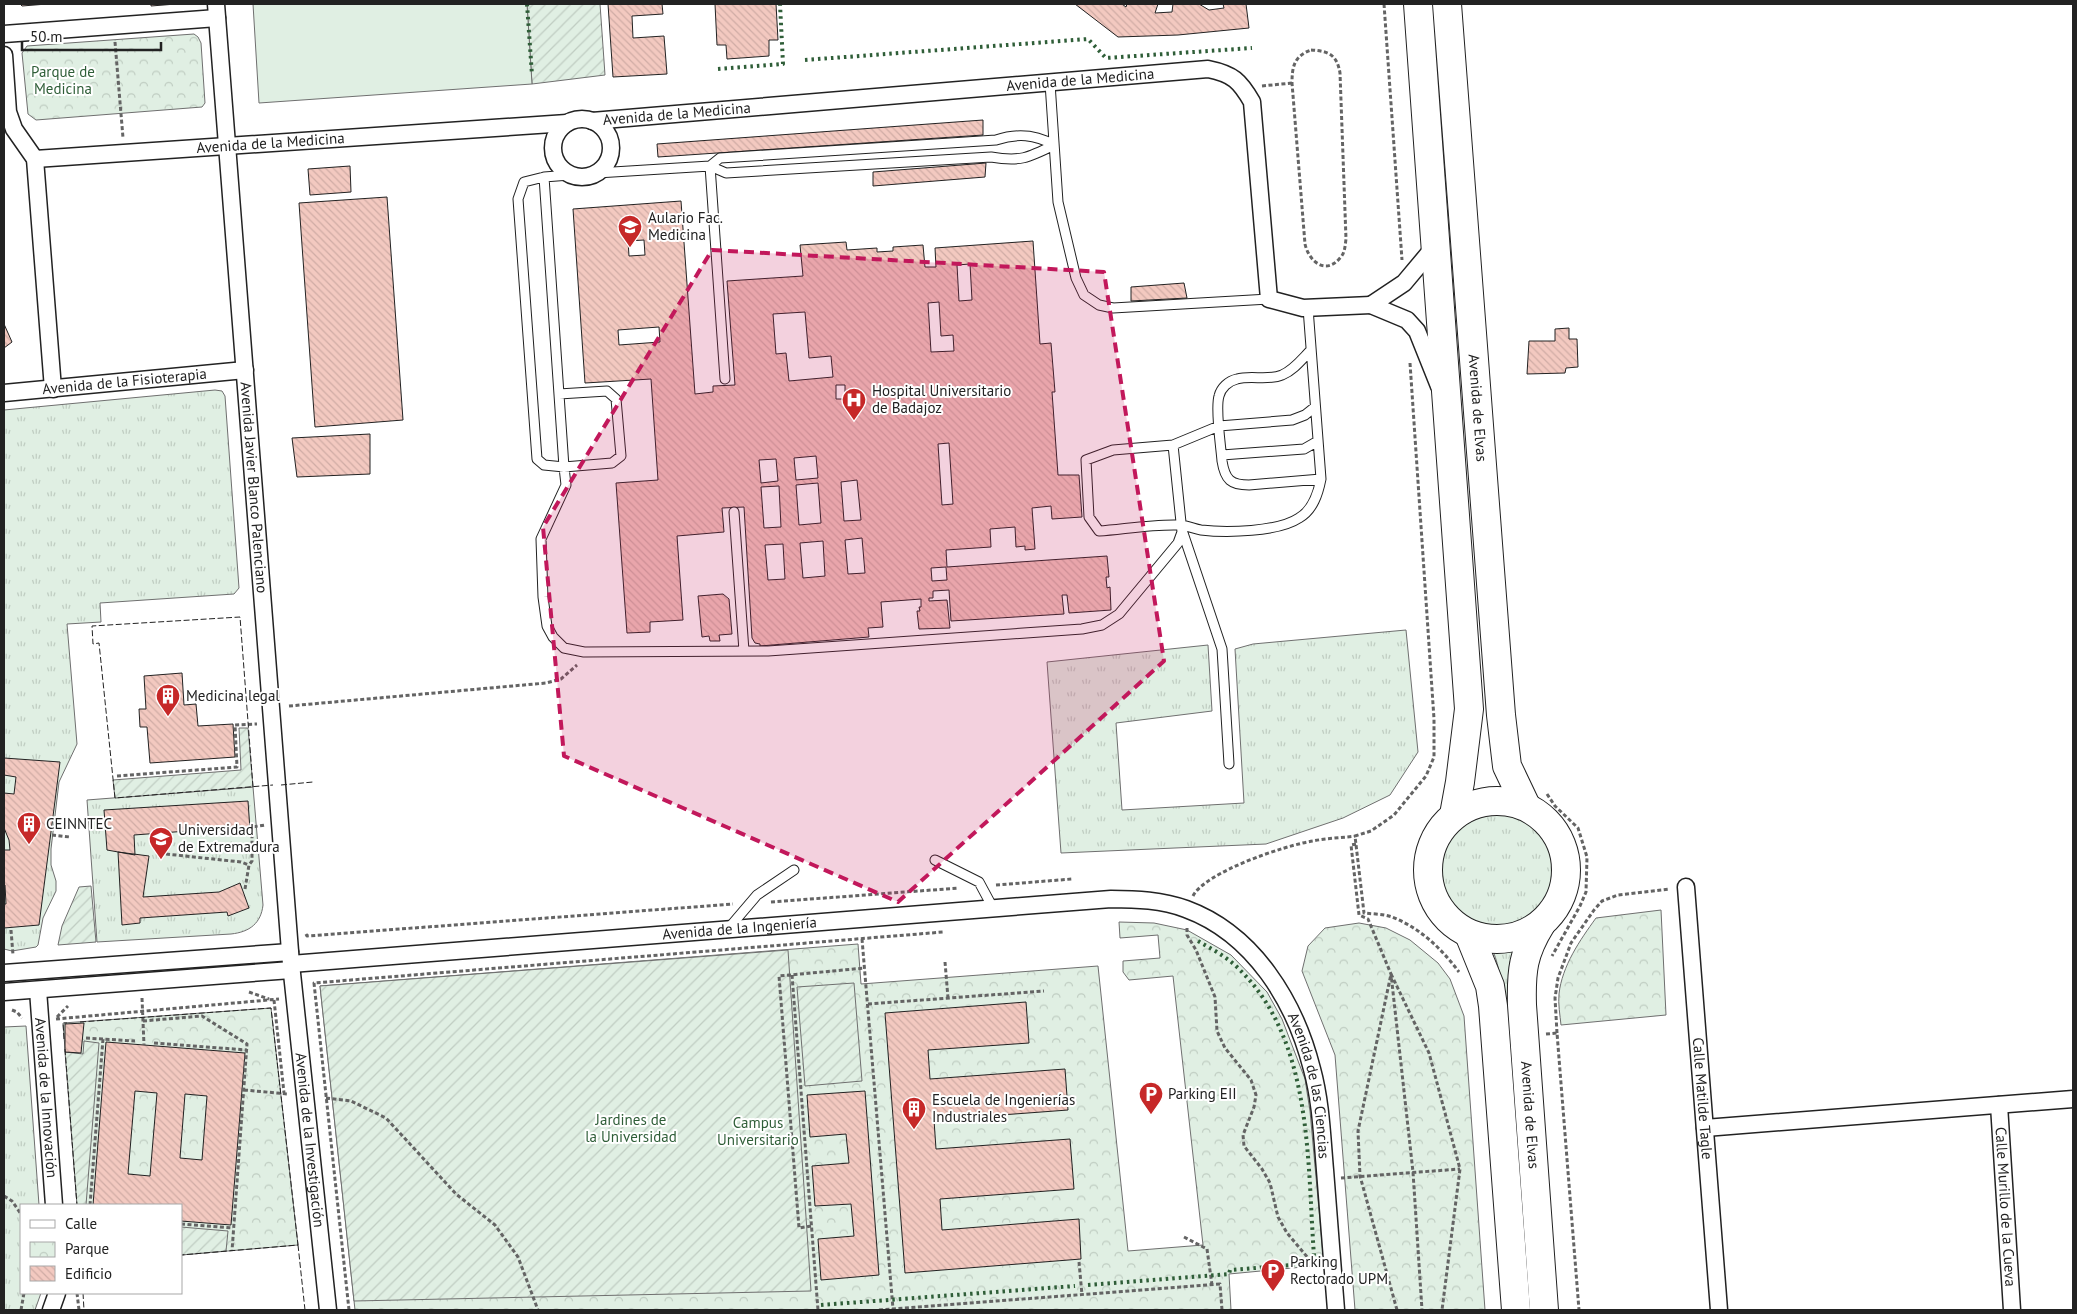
<svg xmlns="http://www.w3.org/2000/svg" width="2077" height="1314" viewBox="0 0 2077 1314" font-family="'PT Sans',sans-serif">
<defs>
<pattern id="grass-tufts" width="24" height="20" patternUnits="userSpaceOnUse" patternTransform="scale(1.25)"><rect width="24" height="20" fill="#e0efe3"/><path d="M3 7l-1-3M5 7V3M7 7l1-3M15 17l-1-3M17 17v-4M19 17l1-3" fill="none" stroke="#c0cdc2"/></pattern>
<pattern id="park-crowns" width="20" height="18" patternUnits="userSpaceOnUse" patternTransform="scale(1.25)"><rect width="20" height="18" fill="#e0efe3"/><path d="M2 6a3 3 0 1 1 6 0M12 15a3 3 0 1 1 6 0" fill="none" stroke="#c0cdc2"/></pattern>
<pattern id="garden-furrows" width="10" height="10" patternUnits="userSpaceOnUse" patternTransform="scale(1.25)"><rect width="10" height="10" fill="#e0efe3"/><path d="M-1 1l2-2M0 10L10 0M9 11l2-2" fill="none" stroke="#c0cdc2"/></pattern>
<pattern id="building-back-hatch" width="6" height="6" patternUnits="userSpaceOnUse" patternTransform="scale(1.25)"><rect width="6" height="6" fill="#f3c9c0"/><path d="M-1 5l2 2M0 0l6 6M5-1l2 2" fill="none" stroke="#d0aca5"/></pattern>
</defs>
<rect width="100%" height="100%" fill="#fff"/>
<path fill="url(#grass-tufts)" stroke="#6f6f6f" d="M215 390 222 391 225 396 239 588 234 594 100 603 101 622 67 624 77 744 59 782 51 849V865L56 881V891L43 918 38 945 36 947 12 951 4 949V410Z
M1406 630 1418 752 1390 795 1343 818 1266 844 1061 853 1047 662 1208 645 1212 711 1116 723 1122 810 1244 803 1235 649 1253 644Z
M253 787 263 905C261 923 250 932 231 934L97 942 87 800Z
M1440 869a58 58 0 1 1 116 0a58 58 0 1 1-116 0Z
M1515 948 1510 962V1002H1502C1501 984 1500 968 1493 951L1500 952Z
M26 1026 39 1205H21V1293H41L35 1310H4V1027Z"/>
<path fill="url(#park-crowns)" stroke="#6f6f6f" d="M194 34 198 37 201 43 205 103 202 107 36 120 28 114 22 53 27 46Z
M1661 910 1666 1015 1561 1025C1560 1015 1558 1004 1559 994 1562 966 1580 940 1596 918Z
M1119 922 1154 923 1187 930 1231 955 1267 992 1282 1019 1305 1079 1310 1111 1324 1265 1229 1274 1231 1310H355L320 986 858 944 861 984 1098 966 1128 1251 1203 1245 1173 976 1129 980 1123 972V961L1160 958 1158 935 1120 938Z
M1359 923 1386 928 1410 940 1438 963 1450 979 1464 1016 1485 1310H1355L1335 1055 1302 971 1308 946 1325 928Z
M271 1008 298 1245 181 1255V1205H77L63 1023Z"/>
<path fill="url(#garden-furrows)" stroke="#6f6f6f" d="M527 4H600L605 75 532 84Z
M239 728H248L253 787 115 798 113 780 241 770Z
M91 886 96 942 58 945 62 926 79 887Z
M788 950 811 1291 354 1301 320 986Z
M854 983 862 1081 805 1086 797 987Z
M84 1041 99 1043 86 1205H77L65 1052 83 1054Z
M181 1227 228 1231 226 1251 181 1255Z"/>
<path fill="#e0efe3" stroke="#6f6f6f" d="M253 4H527L532 84 259 103Z"/>
<path fill="url(#building-back-hatch)" stroke="#222" fill-rule="evenodd" d="M20 4H47L22 6Z
M151 4H176L151 6Z
M608 4H662L663 14 632 16 633 38 664 36 667 74 613 77Z
M715 4H776L778 40H769V56L727 59 726 45H717Z
M1075 4H1122L1126 7 1127 4H1158L1155 13 1172 12 1173 4H1199L1209 10 1224 8 1223 4H1246L1249 28 1178 35 1118 37Z
M983 120V135L658 157 657 144Z
M986 163 985 177 873 186V172Z
M350 166 351 192 310 195 308 169Z
M387 197 403 420 315 427 299 203Z
M681 201 695 394 713 392V386L735 385 727 281 803 276 800 245 846 242 847 250 877 248V252L893 251V247L923 245 925 267H936L935 248 1033 241 1040 344 1051 343 1055 392H1052L1058 475H1079L1082 517 1052 519 1051 506 1032 508 1035 549 1025 550V546L1016 547 1015 527 990 529 991 547 946 550 947 567 1107 556 1109 577H1106L1107 588 1110 587 1111 610 1069 613 1067 595H1062L1064 614 951 621 949 590 933 591V598H929V601L947 600 950 628 919 629 917 611H920L919 607H921V599L881 602 883 627 868 628 869 637 760 646V644L755 643 752 638 744 507 722 508 724 532 677 536 683 620 650 622V632L627 633 616 483 658 480 651 379 585 383 573 209ZM644 240 645 255 629 256 628 241ZM970 264 972 300 959 301 957 265ZM939 302 941 336 953 335 954 351 931 352 928 303ZM805 312 809 358 831 356 833 377 789 381 786 353 776 354 773 314ZM659 327 660 342 619 345 618 330ZM836 385H845V399H836ZM949 443 953 504 942 505 938 444ZM816 456 818 478 796 480 794 458ZM776 459 778 481 761 483 759 460ZM857 480 861 520 844 521 841 482ZM818 483 821 523 799 525 796 485ZM779 486 781 527 764 528 761 487ZM862 538 865 573 848 574 845 540ZM823 541 825 576 803 578 800 543ZM783 544 785 579 768 580 765 545ZM946 567 947 580 932 581 931 568Z
M1184 283 1187 298 1131 301V287Z
M4 324 12 342 4 348Z
M1569 328V339H1577L1578 367 1566 368 1565 373 1527 374 1529 341H1555V329Z
M370 434V474L297 477 292 438Z
M723 594 729 599 732 634 719 635 720 641H710L709 636 702 637 698 596Z
M182 673 184 705 196 704 198 726 233 724 235 757 150 763 147 727H140L139 709H146L144 676Z
M4 758 60 762 39 925 4 928V904H6L5 885 4 886V850H10L9 840 4 828V793L14 794 16 777 4 775Z
M248 801 250 830H241V827L134 835 135 855 107 850 104 810Z
M118 852 149 856 143 897 219 892 240 883 249 908 228 916 227 912 140 918V923L122 925Z
M1026 1002 1029 1043 928 1050 930 1079 1065 1069 1068 1110 934 1120 936 1149 1070 1139 1074 1189 940 1199 942 1230 1079 1219 1081 1259 905 1273 885 1013Z
M84 1023 81 1053 65 1052V1024Z
M106 1042 245 1053 231 1225 181 1221V1205H93ZM135 1091 157 1093 150 1176 128 1174ZM185 1094 207 1096 202 1160 180 1158Z
M865 1091 879 1275 821 1280 818 1239 854 1236 851 1204 815 1206 812 1166 849 1163 846 1134 810 1137 807 1095Z"/>
<g fill="none" stroke-linecap="round" stroke-linejoin="round">
<defs>
<path id="lane" d="M1050 83 1058 202 1076 278 1084 295 1099 305 1113 308 1269 299
M710 166 725 379
M597 173 710 166 726 173 991 157C1020 162 1028 158 1054 145 1035 134 1017 133 996 140L720 158 710 166
M544 177 564 467 544 465 537 459 518 199 524 182 544 177 570 175
M1308 308 1321 479C1318 494 1313 510 1299 518 1278 532 1226 533 1201 530 1194 529 1187 525 1179 525 1153 524 1125 529 1099 531L1089 517 1086 460 1113 450 1173 445 1219 426 1292 420 1305 415 1315 407
M1311 350C1302 359 1294 370 1282 375 1269 381 1251 375 1237 379 1228 381 1221 388 1219 396 1215 409 1221 447 1222 461 1225 480 1231 485 1249 485L1321 479
M559 394 607 391 616 399 621 456 612 463 564 467 566 485 541 539 543 597 547 626 553 637 564 648 584 652 768 651 1082 629 1102 625 1119 614 1178 543 1182 532 1173 445
M1222 455 1304 449 1318 441
M734 512 744 651
M1182 530 1222 649 1229 764
M935 860 979 882 993 908
M728 929 757 895 794 870"/>
<g id="street">
<path id="s1" d="M216 4 291 964 328 1310"/>
<path d="M4 34 217 18"/>
<path d="M4 55 8 112 14 129 35 159 53 389"/>
<circle cx="582" cy="148" r="29"/>
<path id="s2" d="M592 121 1208 69C1233 74 1240 81 1252 102L1269 299 1303 308 1371 305"/>
<path id="s3" d="M35 159 567 123"/>
<path d="M1435 246 1404 283 1371 305 1407 320 1417 331 1439 386"/>
<path id="s4" d="M4 393 245 370"/>
<path id="s5" d="M1686 887 1719 1310"/>
<path id="s6" d="M291 964 1111 899C1136 899 1162 900 1186 909 1254 934 1295 1002 1312 1069 1321 1102 1322 1136 1325 1170 1329 1217 1332 1264 1336 1310"/>
<path d="M4 973 290 952"/>
<path id="s7" d="M38 990 54 1205"/>
<path d="M4 992 291 970"/>
<path id="s8" d="M1999 1105 2012 1310"/>
<path d="M1705 1128 2073 1099"/>
<path d="M51 1310 57 1293"/>
</g>
<g id="highway">
<path d="M1418 4 1469 709 1460 782 1454 815"/>
<path id="s9" d="M1447 4 1501 715 1507 766 1526 806"/>
<circle cx="1497" cy="870" r="69"/>
<path id="s10" d="M1541 924C1523 953 1521 971 1522 1005L1544 1310"/>
<path d="M1469 934 1490 986 1493 1006 1516 1310"/>
</g>
</defs>
<use href="#lane" stroke="#222" stroke-width="11"/>
<use href="#street" stroke="#222" stroke-width="19"/>
<use href="#highway" stroke="#222" stroke-width="30"/>
<path stroke="#646464" stroke-width="3" stroke-dasharray="4 2.5" stroke-linecap="butt" d="M1384 4 1402 260
M115 42 123 138
M1311 50C1329 51 1337 55 1340 73L1346 239C1345 246 1345 253 1340 258 1326 275 1309 262 1305 244L1292 83C1292 67 1294 56 1311 50Z
M1262 86 1292 83
M1410 363 1434 719V757L1426 776 1394 815 1371 831 1355 836 1364 913C1373 914 1384 914 1392 917 1420 928 1441 948 1459 972
M289 706 546 683 561 679 577 665
M117 776 237 767 235 725 257 724
M1547 794 1555 806 1578 828 1587 857 1586 892 1580 906 1552 956
M52 835 70 837
M1356 844 1351 845 1359 915 1368 919 1391 974 1413 1172 1422 1310
M166 854 241 862 249 865
M996 885 1072 879
M245 889 249 865 252 861V827L265 825
M1193 896C1205 872 1286 845 1313 841 1327 838 1341 838 1355 836
M771 902 959 888
M1187 928V935L1196 950 1215 997 1217 1031 1225 1048 1251 1080 1256 1095 1254 1107 1243 1135 1244 1146 1262 1169 1270 1183 1278 1217 1287 1233 1314 1265
M11 930 13 955
M306 934 307 936 733 904
M862 939 893 1309
M945 962 948 998
M792 975 818 1310
M249 992 269 999
M142 998 144 1045
M274 1000 284 1093
M868 1004 1044 991
M12 1010 17 1012 22 1018
M57 1017 68 1006
M56 1019 279 999
M143 1021 202 1016 247 1044 232 1251
M1557 1033 1555 998 1558 978 1571 943 1594 910 1602 901 1618 895 1670 889
M1546 1034 1557 1033 1579 1310
M86 1038 135 1041
M154 1043 247 1050
M244 1090 288 1094
M326 1098 351 1101 386 1118 456 1194 495 1225 518 1257 538 1310
M1341 1178 1460 1169
M4 1196 12 1201 21 1214
M90 1205 103 1039
M181 1224 233 1228
M811 1226 799 1228 779 976 865 968
M1184 1237 1207 1249 1212 1285
M1079 1262 1082 1295
M77 1293 79 1310
M21 1310 24 1293
M349 1310 314 983 943 932
M879 1310 1220 1284 1222 1310
M1397 1310 1360 1176 1358 1131 1391 974 1429 1053 1460 1169 1442 1310"/>
<use href="#lane" stroke="#fff" stroke-width="9"/>
<use href="#street" stroke="#fff" stroke-width="16"/>
<use href="#highway" stroke="#fff" stroke-width="28"/>
<path stroke="#2f5e38" stroke-width="4" stroke-dasharray="2.5 4" stroke-linecap="butt" d="M527 4 532 75
M805 60 1088 39 1106 58 1252 48
M718 69 783 64 780 4
M1198 941C1212 949 1227 957 1239 969 1313 1041 1307 1160 1314 1256
M1088 1285 1229 1274 1230 1270 1305 1264
M821 1305 1075 1286"/>
<path stroke="#222" stroke-width="1" stroke-dasharray="6 2.5" stroke-linecap="butt" d="M281 785 313 782
M253 787 240 617 92 626 93 644 99 643 115 798 273 785
M80 1022 271 1008 298 1245 181 1255
M64 1039 63 1023H67
M65 1049 77 1205
M298 1245 305 1310
M83 1293 84 1310"/>
</g>
<path fill="#c2185b" fill-opacity="0.2" stroke="#c2185b" stroke-width="4" stroke-dasharray="10 6" stroke-linejoin="round" d="M712 250 1104 272 1164 661 898 902 564 756 543 527Z"/>
<defs>
<symbol id="university-pin" viewBox="-11 -11 22 30"><path d="M0 17L-7.5 6A9.5 9.5 0 1 1 7.5 6Z" fill="#c62828" stroke="#fff"/><path d="M0-5L7-2L0 1L-7-2ZM-4 1L0 2.5L4 1V4Q0 6-4 4Z" fill="#fff"/></symbol>
<symbol id="hospital-pin" viewBox="-11 -11 22 30"><path d="M0 17L-7.5 6A9.5 9.5 0 1 1 7.5 6Z" fill="#c62828" stroke="#fff"/><path d="M-5-5h3v3.5h4V-5h3V5h-3V1.5h-4V5h-3Z" fill="#fff"/></symbol>
<symbol id="building-pin" viewBox="-11 -11 22 30"><path d="M0 17L-7.5 6A9.5 9.5 0 1 1 7.5 6Z" fill="#c62828" stroke="#fff"/><path d="M-4-6H4V6H1V3H-1V6H-4ZM-2.5-4.3h1.7v1.8h-1.7ZM.8-4.3h1.7v1.8H.8ZM-2.5-1h1.7V.8h-1.7ZM.8-1h1.7V.8H.8Z" fill="#fff"/></symbol>
<symbol id="parking-pin" viewBox="-11 -11 22 30"><path d="M0 17L-7.5 6A9.5 9.5 0 1 1 7.5 6Z" fill="#c62828" stroke="#fff"/><path d="M-3.5-5.5H1a3.5 3.5 0 0 1 0 7H-1V5.5H-3.5ZM-1-3.4V-.6H.8a1.4 1.4 0 0 0 0-2.8Z" fill="#fff"/></symbol>
</defs>
<g fill-rule="evenodd">
<use href="#university-pin" x="616" y="213" width="28" height="38"/>
<use href="#hospital-pin" x="840" y="386" width="28" height="38"/>
<use href="#building-pin" x="154" y="682" width="28" height="38"/>
<use href="#building-pin" x="15" y="810" width="28" height="38"/>
<use href="#university-pin" x="147" y="825" width="28" height="38"/>
<use href="#parking-pin" x="1137" y="1080" width="28" height="38"/>
<use href="#building-pin" x="900" y="1095" width="28" height="38"/>
<use href="#parking-pin" x="1259" y="1257" width="28" height="38"/>
</g>
<g text-anchor="middle" stroke-width="4" stroke-linejoin="round" paint-order="stroke">
<g font-size="15" fill="#2f5e38" stroke="#fff">
<text x="63" y="77">Parque de<tspan x="63" dy="17">Medicina</tspan></text>
<text x="631" y="1125">Jardines de<tspan x="631" dy="17">la Universidad</tspan></text>
<text x="758" y="1128">Campus<tspan x="758" dy="17">Universitario</tspan></text>
</g>
<g font-size="15" fill="#222" stroke="#fff">
<text dy="5" stroke="none"><textPath href="#s2" startOffset="490">Avenida de la Medicina</textPath></text>
<text dy="5" stroke="none"><textPath href="#s2" startOffset="85">Avenida de la Medicina</textPath></text>
<text dy="5" stroke="none"><textPath href="#s3" startOffset="236">Avenida de la Medicina</textPath></text>
<text dy="5" stroke="none"><textPath href="#s4" startOffset="121">Avenida de la Fisioterapia</textPath></text>
<text dy="5" stroke="none"><textPath href="#s9" startOffset="405">Avenida de Elvas</textPath></text>
<text dy="5" stroke="none"><textPath href="#s1" startOffset="485">Avenida Javier Blanco Palenciano</textPath></text>
<text dy="5" stroke="none"><textPath href="#s6" startOffset="450">Avenida de la Ingeniería</textPath></text>
<text dy="5" stroke="none"><textPath href="#s6" startOffset="1126">Avenida de las Ciencias</textPath></text>
<text dy="5" stroke="none"><textPath href="#s7" startOffset="108">Avenida de la Innovación</textPath></text>
<text dy="5" stroke="none"><textPath href="#s5" startOffset="212">Calle Matilde Tagle</textPath></text>
<text dy="5" stroke="none"><textPath href="#s10" startOffset="195">Avenida de Elvas</textPath></text>
<text dy="5" stroke="none"><textPath href="#s1" startOffset="1140">Avenida de la Investigación</textPath></text>
<text dy="5" stroke="none"><textPath href="#s8" startOffset="102">Calle Murillo de la Cueva</textPath></text>
</g>
<g font-size="15" fill="#222" stroke="#fff" text-anchor="start">
<text x="648" y="223">Aulario Fac.<tspan x="648" dy="17">Medicina</tspan></text>
<text x="872" y="396">Hospital Universitario<tspan x="872" dy="17">de Badajoz</tspan></text>
<text x="186" y="701">Medicina legal</text>
<text x="46" y="829">CEINNTEC</text>
<text x="178" y="835">Universidad<tspan x="178" dy="17">de Extremadura</tspan></text>
<text x="1168" y="1099">Parking EII</text>
<text x="932" y="1105">Escuela de Ingenierías<tspan x="932" dy="17">Industriales</tspan></text>
<text x="1290" y="1267">Parking<tspan x="1290" dy="17">Rectorado UPM</tspan></text>
</g>
</g>
<rect width="2077" height="1314" fill="none" stroke="#222222" stroke-width="10"/>
<rect x="20" y="1204" width="162" height="90" fill="#ffffff" stroke="#a7a7a7"/>
<rect x="30" y="1220" width="25" height="8" fill="#ffffff" stroke="#a7a7a7"/>
<text x="65" y="1229" font-size="15" fill="#222222">Calle</text>
<rect x="30" y="1242" width="25" height="15" fill="url(#park-crowns)" stroke="#a7a7a7"/>
<text x="65" y="1254" font-size="15" fill="#222222">Parque</text>
<rect x="30" y="1266" width="25" height="15" fill="url(#building-back-hatch)" stroke="#a7a7a7"/>
<text x="65" y="1279" font-size="15" fill="#222222">Edificio</text>
<path d="M22 42v8h139v-8" fill="none" stroke="#222222" stroke-width="2.5"/>
<text x="30" y="42" font-size="15" fill="#222222" stroke="#ffffff" stroke-width="4" paint-order="stroke">50 m</text>
</svg>
